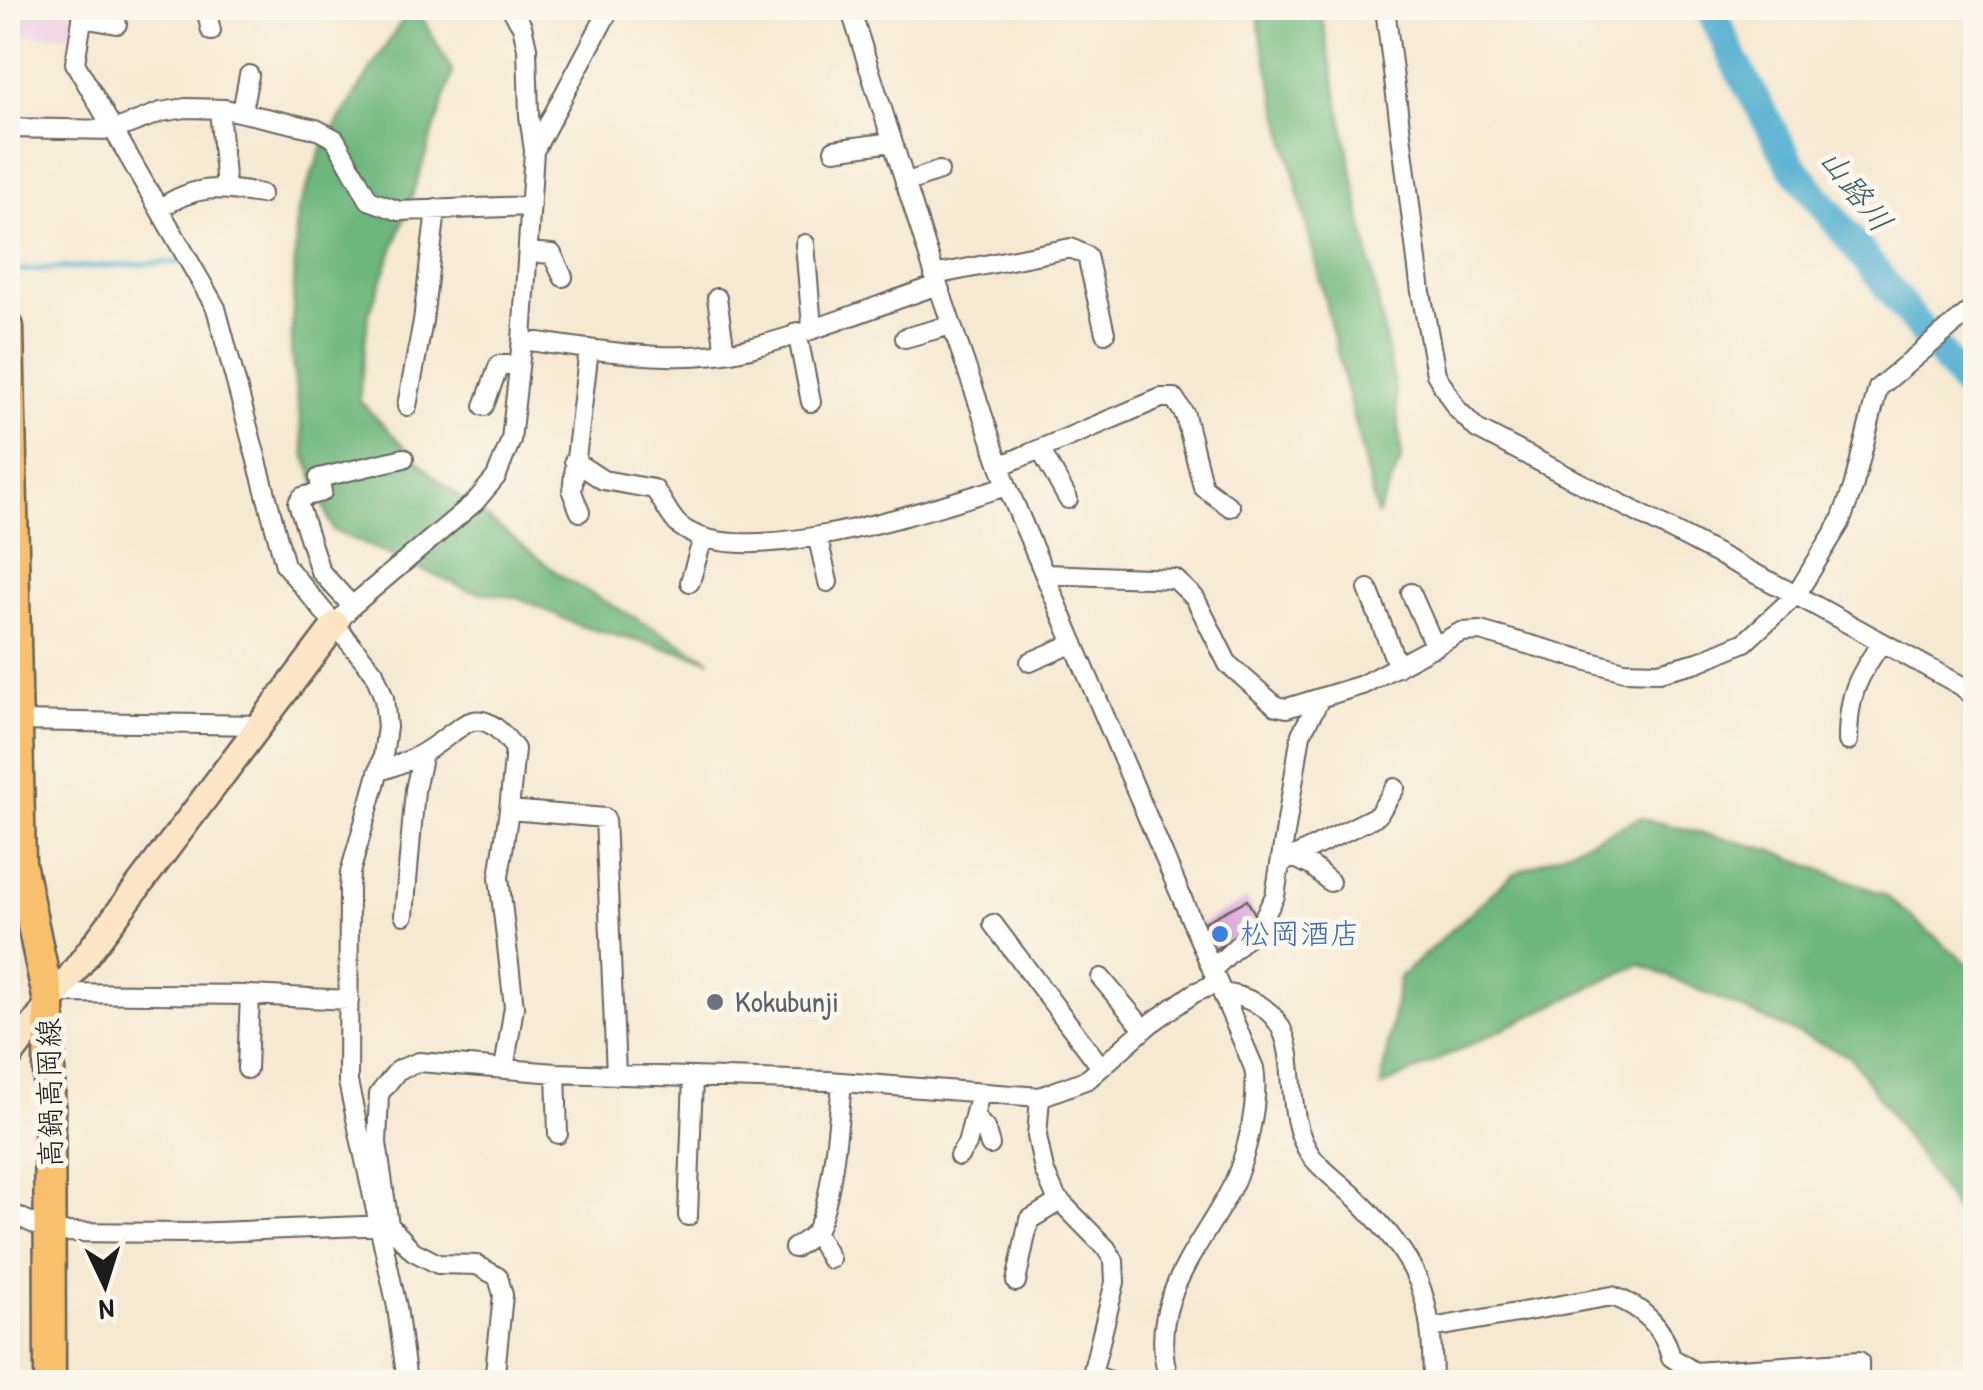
<svg xmlns="http://www.w3.org/2000/svg" width="1983" height="1390" viewBox="0 0 1983 1390" font-family="'Patrick Hand','Klee One',sans-serif">
<rect width="100%" height="100%" fill="#fbf7ec"/>
<filter id="ink" filterUnits="userSpaceOnUse"><feTurbulence type="fractalNoise" baseFrequency=".01" numOctaves="2"/><feDisplacementMap in="SourceGraphic" scale="20" xChannelSelector="R" yChannelSelector="G"/><feConvolveMatrix kernelMatrix="1 2 1 2 8 2 1 2 1" color-interpolation-filters="sRGB"/></filter>
<filter id="wash" filterUnits="userSpaceOnUse"><feTurbulence type="fractalNoise" baseFrequency=".0048" numOctaves="4" result="noise"/><feDisplacementMap in="SourceGraphic" scale="40" xChannelSelector="R" yChannelSelector="G"/><feGaussianBlur stdDeviation="2.25" result="paint"/><feColorMatrix in="noise" values="0 0 0 0 0 0 0 0 0 0 0 0 0 0 0 0 0 1.4 0 .05"/><feComposite in="paint" operator="in"/></filter>
<g filter="url(#wash)">
<rect width="100%" height="100%" fill="#f5e9d2"/>
<path fill="#efd0e6" d="M13 8H76L71 35H14Z"/>
<path fill="#6db67b" stroke="#44694c" stroke-width="2.5" d="M410 8H417L453 73 405 217 368 316 359 400 433 476 565 579 711 660 580 626 520 598 468 590 333 530 305 455 291 354 297 212 324 144Z
M1258 8H1320L1394 383 1402 458 1377 515 1260 34Z
M1640 818 1771 850 1885 895 1975 970V1238L1851 1057 1640 964 1381 1087 1399 978 1513 874Z"/>
<g fill="none" stroke-linecap="round" stroke-linejoin="round">
<path stroke="#52afd0" stroke-width="5" d="M8 271 180 262
M8 1372 15 1382"/>
<path stroke="#52afd0" stroke-width="30" d="M1710 8 1736 64 1790 163 1976 399"/>
</g>
<g id="blocks">
<path fill="#d49dd9" d="M1247 900 1256 916 1250 920 1252 924 1240 930 1243 934 1213 950 1199 925Z"/>
</g>
</g>
<g filter="url(#ink)">
<use href="#blocks" fill-opacity="0" stroke="#68645c" stroke-width="2.5"/>
<g fill="none" stroke-linecap="round" stroke-linejoin="round">
<defs>
<path id="street" d="M84 8 75 63 216 308 285 565 374 672 384 698 387 727 383 756 350 873 349 889 348 1082 397 1307 407 1382
M206 8 211 31
M850 8 938 285 1007 486 1254 1068C1260 1103 1245 1165 1227 1196 1193 1257 1145 1308 1170 1382
M1385 8 1421 292 1436 374 1456 408 1477 429 1796 595 1960 685 1976 698
M82 18 117 24
M219 109 226 188
M242 112 249 75
M8 128 114 130 161 112 186 108 225 109 316 129 335 139 369 200 399 211 531 206
M834 150 892 142
M534 151 610 8
M905 183 939 171
M159 209C196 184 219 187 261 194
M805 244 812 327
M528 252 552 254 563 277
M934 275 1071 248 1087 256 1105 333
M717 298 725 352
M797 332 811 402
M905 338 951 325
M522 340C594 349 674 366 746 349 808 334 876 306 938 285
M407 406 423 321 436 209
M484 406 499 365H519
M1040 449 1068 499
M574 461 603 480 654 489C663 500 670 518 680 526 742 575 937 506 1007 486
M1000 466 1161 398H1174L1185 415 1203 487 1230 507
M580 512 572 492 589 349
M818 539 828 582
M1045 574 1175 579 1195 598 1228 664 1276 706 1287 708 1362 685 1461 632 1480 631 1624 671 1659 672 1698 662 1745 642 1796 595 1840 523 1853 488 1878 388 1976 306
M690 582 703 538
M1368 589 1398 667
M1411 593 1435 647
M352 606 320 571 298 503 302 497 322 492 319 478 404 458
M336 624 352 606 475 502 496 477 511 440 522 340 534 151 529 115 527 48 522 26 511 8
M1030 662 1074 643
M17 721 260 725
M1848 741C1848 696 1856 679 1882 642
M378 772C393 766 410 761 423 753 464 729 476 696 515 749L509 810
M1293 857 1313 867 1330 882
M1280 864 1378 815 1395 788
M404 915 415 790 423 753
M993 924 1101 1067
M1212 970 1261 923 1275 896 1301 734 1320 699
M1101 978 1144 1029
M56 993 250 995 349 1000
M1222 993C1325 1008 1269 1098 1312 1157 1324 1172 1343 1185 1357 1199 1420 1263 1432 1293 1433 1382
M247 1069 250 995
M504 1069 514 1007 499 877 509 810 605 818 616 1074
M556 1073 558 1134
M1040 1097 1037 1136 1044 1170 1056 1197 1106 1248 1114 1261 1115 1282 1090 1382
M975 1118 985 1128 990 1145
M959 1156 967 1144 980 1093
M8 1212 52 1232 190 1233 388 1225
M688 1216 693 1077
M815 1232 830 1259
M794 1248C800 1244 809 1239 814 1233 832 1211 839 1114 842 1082
M1016 1282 1029 1220 1060 1201
M1432 1328 1612 1296C1641 1306 1664 1327 1671 1357L1694 1372 1859 1361V1382
M1091 1374 1113 1382
M494 1382 503 1295 498 1277 477 1265 438 1264 413 1251 389 1225 377 1143 379 1094 398 1070 419 1062 556 1073 828 1081 1040 1097 1088 1079 1150 1024 1194 993 1217 983"/>
<path id="secondary" d="M8 1059 336 624"/>
<path id="primary" d="M8 327 20 863 49 1002 50 1382"/>
</defs>
<use href="#street" stroke="#68645c" stroke-width="22"/>
<use href="#secondary" stroke="#68645c" stroke-width="30"/>
<use href="#primary" stroke="#68645c" stroke-width="35"/>
<use href="#street" stroke="#fff" stroke-width="18"/>
<use href="#secondary" stroke="#fce5c4" stroke-width="25"/>
<use href="#primary" stroke="#f8bf6c" stroke-width="30"/>
</g>
</g>
<circle fill="#3f7fe0" stroke="#fbf7ec" stroke-width="4" cx="1220" cy="934" r="10"/>
<circle fill="#6b7280" stroke="#fbf7ec" stroke-width="4" cx="715" cy="1002" r="10"/>
<g text-anchor="middle" stroke-width="10" stroke-linejoin="round" paint-order="stroke">
<g font-size="30" fill="#366cbe" stroke="#fbf7ec" text-anchor="start">
<text x="1240" y="944">松岡酒店</text>
</g>
<g font-size="30" fill="#5b616d" stroke="#fbf7ec" text-anchor="start">
<text x="735" y="1012">Kokubunji</text>
</g>
<g font-size="30" fill="#1c1c1c" stroke="#fbf7ec">
<text transform="translate(50 1093) rotate(-91)" y="10">高鍋高岡線</text>
</g>
<g font-size="32" font-style="italic" fill="#345e6d" stroke="#fbf7ec">
<text transform="translate(1856 190) rotate(52)" y="11">山路川</text>
</g>
</g>
<rect width="1983" height="1390" fill="none" stroke="#fbf7ec" stroke-width="40"/>
<g transform="translate(105 1285) rotate(176)" stroke="#fbf7ec" stroke-width="8" paint-order="stroke">
<path d="M0-8L18 38L0 25L-18 38Z" fill="#1c1c1c"/>
<text y="-15" font-size="28" font-weight="bold" text-anchor="middle" fill="#1c1c1c">N</text>
</g>
</svg>
